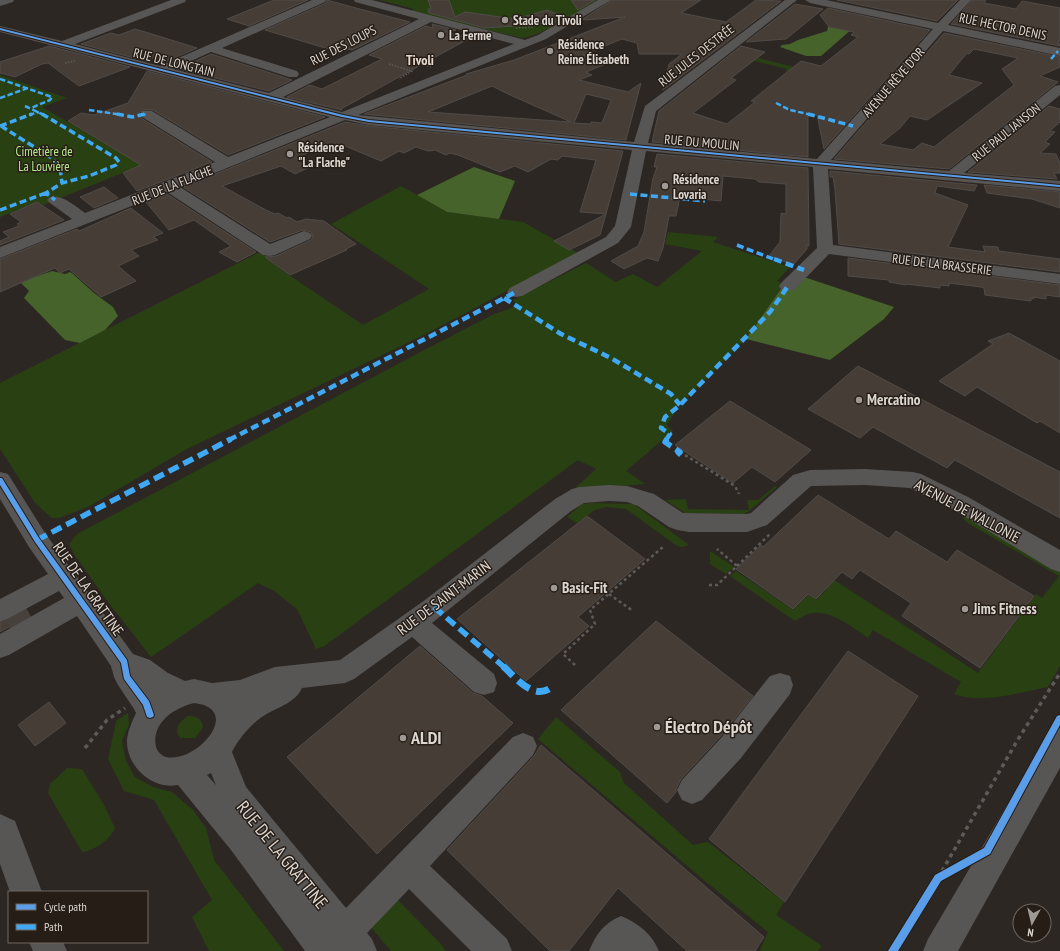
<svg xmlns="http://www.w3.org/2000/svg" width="1060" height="951" viewBox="0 0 1060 951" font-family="'PT Sans Narrow',sans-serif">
<rect width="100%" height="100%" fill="#2c2723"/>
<path fill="#294013" d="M380 0H598C579 11 541 37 521 38L410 11 414 9Z
M734 52 826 75 822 80 785 71 787 69 730 55Z
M0 75 67 98 42 107 142 165 43 205 38 202 0 217Z
M401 186 447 212 523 222 578 253 426 334 185 450 88 507 59 518H52L35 503 0 449V383L260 252 283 271 363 325 429 289 331 224Z
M668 232 718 237 713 242 790 267 777 281 784 284 746 339 680 405 667 425 673 431 626 471 645 484 573 490 596 469 578 460 323 647 316 649 297 609 274 591 258 583 151 657 108 602 74 554 69 544 77 534 430 347 494 314 517 306 513 300 586 263 616 282 633 274 657 287 702 251 665 244Z
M775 486 777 487 749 511 744 514 685 513 665 500 686 499 688 509 749 510 747 500H758Z
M592 503 634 504 689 545 682 547 677 546 626 509 606 507 595 510 577 523 567 517 582 504Z
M968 514 1060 566V666L1048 687C1019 692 983 705 954 694L961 682 873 630 868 638C851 627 830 608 808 614 804 615 799 619 795 621L730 576 736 571 793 610 808 595 816 600 827 589 768 549 822 572 978 673 1036 594 1042 598 1059 576 966 522 963 518Z
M710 551 734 567 726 574 710 564Z
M128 713 129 724 122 741 126 761 135 777 153 787 172 792 193 810 206 828 214 860 284 951H209L192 917 212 900 154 800 124 791 108 759 116 721Z
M188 716C197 716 201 718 203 727L195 738H180C173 729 180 721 188 716Z
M556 717 620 772 624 783 693 845 708 842 784 902 776 915 822 946 818 951H762L760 950 768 932 705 881 538 739Z
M67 768 82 769 104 805 115 828C111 839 94 851 82 852L48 793 50 784Z
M396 898 440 943 446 951H391L369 925Z"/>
<path fill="#45632a" d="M834 25 852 29 821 56H806L780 47 782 45 790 44 798 40 827 31 828 27Z
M474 167 515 181 499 219 447 212 417 195Z
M52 271 65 274 70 272 73 274 94 293 113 307 118 316 105 330 80 343 65 340 24 298 29 291 10 272 31 275 35 277Z
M792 273 894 307 884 319 830 360 746 339Z"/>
<path fill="#463e36" stroke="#504b48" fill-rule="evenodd" d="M274 0H308L249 26 227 19Z
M327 0 356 8 410 22 352 50 343 48 335 51 265 30 326 3Z
M428 0H449L455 17 465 12 515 19 547 10 566 17 557 22 516 25 515 20V26L485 28 429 13 428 9H431Z
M571 0H595L578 10Z
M612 0H701L681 13 726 22 756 0 781 1 663 90 669 64 682 54H639L637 43 622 39 583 55 606 64 586 72 592 75 579 80 628 92 641 83 626 140 364 114 467 75 466 74 514 60 625 17 584 20 583 19ZM492 86 508 94 571 122 428 112ZM586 94 611 100 602 123 591 122V124L574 123Z
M837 0H958L937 21Z
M972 0H986L984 3 1016 9 1022 1 1060 8V39L1058 44H1060V46L951 24Z
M795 4 823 9 786 39 746 42Z
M828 8 930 30 824 149 817 115 808 116V157L652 142 659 111 741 46 765 52 731 78 736 80 693 113 727 124 755 102 751 101 801 61 821 66 858 37 851 35 854 32 829 27 820 15Z
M432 24 456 30 444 31 470 38 341 109 342 110 287 97 310 85 322 89 382 59 369 55 426 26 433 28Z
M135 29 152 34 197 48 160 64 155 57 146 61 81 44 111 33 119 35Z
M944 33 1060 57V67L1040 76 1058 82 949 169 834 159ZM974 49 1018 58 1002 69 1014 85 934 147 922 143 913 150 880 144 900 128 910 116 927 120 982 83 949 75 967 53 969 54Z
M49 46 130 67 79 86 48 63 42 64 15 77 0 73V62Z
M211 54 252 67 292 80 269 91 178 69Z
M147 71 325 117 228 155 153 110H142L139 113 141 118 212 162 137 191 123 173 141 165 68 121 81 113 94 115 128 103Z
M1049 106 1060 109V122L1050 131 1055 132 1045 142 1050 144 1040 153 1056 154 1060 163V173H1054L1057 179 968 172Z
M345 122 369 126 623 151 606 214 580 212 596 160 562 156 558 160 551 159 528 172 515 166 500 172 458 155 450 153 446 155 435 150 428 151 416 147 404 153 399 151 381 161 345 146 340 148 330 144 300 156 301 157 296 159 310 167 295 174 281 166 222 186 266 210 275 214 278 213 287 218 289 217 297 222 306 219 324 221 356 244 346 249 347 250 290 275 265 257 276 256 311 240 313 237 311 232 303 230 270 242 183 187Z
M657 154 808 168 809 246 807 245V249L793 265 769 256 780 242 781 213 786 214V184L759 182 755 179 723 176 721 201 680 197 676 216H669L663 248 658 261 647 258 624 269 611 261 638 246 644 232 653 178 657 167H654Z
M830 171 977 185 974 191 937 186 935 193 968 205 948 247 985 252 983 246 998 247 999 251 1060 259V272L839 244 835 190 833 177H830Z
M984 185 1060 192V208L1032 199 987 193Z
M104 187 118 198 94 208 80 197Z
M167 194 256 252 237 262 219 252 231 246 194 220 169 230 146 202Z
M37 202 64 220 0 245V241L9 237 3 232 19 226 17 224 21 222 10 214Z
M131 208 163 233 153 237 158 240 131 250 139 256 118 266 136 281 101 297 69 269 60 273 55 268 0 292V259L77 229 79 231Z
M606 214 600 235 569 250 554 241Z
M848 258 1060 285V297L1046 295V299L1033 297 1034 299 1031 298V301L985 295 984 288 981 287 949 283V286L940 285V288L906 284V285L889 282V280L848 276Z
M1009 333 1060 361V433L1040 421 1037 423 977 387 965 396 939 381 993 344 988 341Z
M858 366 1060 472V518L955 460 947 468 873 427 860 438 808 409Z
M730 401 811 450 775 482 752 467 733 483 675 445Z
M818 495 889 539 896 531 947 562 957 550 1034 596 980 668 902 616 911 603 860 570 852 579 842 572 816 599 808 594 793 609 736 569 761 545 763 547Z
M587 516 645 559 578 617 589 626 526 681 457 619Z
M21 613 25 618 0 632V623Z
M656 621 753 696 720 737 681 779 676 789V792L667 803 561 710Z
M420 646 473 693 482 696 513 723 377 854 287 757Z
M848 651 918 696 785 902 709 839Z
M49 702 66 723 35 746 18 725Z
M541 745 764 937 755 951H687L618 888 569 951H550L447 850 534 756Z"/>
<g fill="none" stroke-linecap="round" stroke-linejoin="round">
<path stroke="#46413d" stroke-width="24" stroke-dasharray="24 12" stroke-linecap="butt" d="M14 611 22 625"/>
<path stroke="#5d5b59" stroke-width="1.5" stroke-dasharray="1.5 1.5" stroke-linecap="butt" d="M516 28 533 27
M65 63 75 61
M389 64 412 71 399 79
M424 65 431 67"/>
<path stroke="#5d5b59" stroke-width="2.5" stroke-dasharray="3 3" stroke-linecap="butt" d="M680 452 735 486 739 494
M737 566 771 533
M709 585H717L737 566 717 549
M609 594 633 611
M575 665 563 654 595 624 590 610 664 546"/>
<path stroke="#5d5b59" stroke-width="3.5" stroke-dasharray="4 4" stroke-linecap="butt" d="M85 748 107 720 125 708
M938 878 1017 741 1060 673"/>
<path fill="#585555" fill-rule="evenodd" d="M0 0H14L13 2 0 6Z
M171 0H186L185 2 75 44 160 66 312 0H326L325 2 222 48 297 71 299 74 297 77H289L211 52 173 69 269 93 419 19 355 2 354 0H372L525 40 538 35 598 0H611L546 39 358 115 634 142 645 106 785 0H797L656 111 648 143 817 159 933 29 810 3 805 0H826L938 23 960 0H971L948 25 1060 48V56L943 31 831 160 949 171 1055 86 1060 85V95L964 173 1060 181V191L828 169 833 245 1060 274V284L829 254 794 290 788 291 782 290 779 286 782 282 817 248 813 167 646 151 631 227 618 243 522 296 516 297 510 296 507 292 510 288 606 237 615 226 632 150 369 125 345 120 180 187 270 244 304 231 310 233 312 236 310 239 275 255 269 256 263 255 167 192 0 258V247L72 219 50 203 47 200 50 197C62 194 75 206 85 213L215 162 142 117 140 114 142 111H152L228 157 330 117 0 32V26L62 41ZM431 22 514 44 342 112 283 97Z
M865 469 913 472 921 474 968 497 1060 550V572L1051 569 952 509 910 488 865 485 811 486 767 525 747 532H689L677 530 669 527 638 506 627 502 609 501 584 503 571 511 432 623 494 674 497 683 494 692 484 695 474 692 412 637 354 679 345 683 302 688C295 703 278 707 265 715 252 723 239 738 232 752L246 787 346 908 513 737 523 733 533 737 537 746 533 755 430 866 507 939 512 951H471L409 889 367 933 372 939 377 951H305L231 850 178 785C152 790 126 766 127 740 128 730 132 722 136 713L134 709 118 685 114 677 111 666 77 616 9 655 0 658V634L64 598 59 591 9 618 0 622V599L48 574 29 547 0 499V472L8 474 45 533 133 654 150 660 168 673 185 681 194 679 212 683 240 680 275 667 340 660 425 600 555 499 572 489 580 487 609 485 627 486 654 494 683 513 747 514 751 513 793 475 810 470ZM194 703C198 704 203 704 206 706 235 719 194 763 166 757 162 756 157 751 156 747 151 723 174 708 194 703ZM211 773 216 785 207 775Z
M780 673 790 676 793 685 790 694 741 758 702 800 692 804 682 800 677 790 682 780 721 738 770 676Z
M1060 728V768L958 951H923L928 939 1050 732Z
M0 814 15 821 42 892H10L0 864Z
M621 916C638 923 652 934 659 951H589C596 934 604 923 621 916Z
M29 942H63L67 951H33Z"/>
<path stroke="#3fa9f5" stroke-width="2.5" stroke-dasharray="5.5 2.5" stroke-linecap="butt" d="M1051 59 1058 51
M0 79 52 97 50 100 31 108
M0 98 28 88
M776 103 790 110 812 115
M25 106 44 115
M89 110 123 115
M29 115 39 112
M140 115 147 114"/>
<path stroke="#3fa9f5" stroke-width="3.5" stroke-dasharray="7 3.5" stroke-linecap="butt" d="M42 114 116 158 119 162 116 165 89 176 62 183 46 193 55 200
M117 114 132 117 145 114
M808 114 853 126
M0 126 32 114
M1 126 50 157 60 167 62 183
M630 194 705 201
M0 210 46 193
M737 245 776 260"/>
<path stroke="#3fa9f5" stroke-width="4.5" stroke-dasharray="8 4.5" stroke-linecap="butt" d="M774 259 804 270
M504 298 561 334 611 358 671 394 680 405
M229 440 516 292
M666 440 670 434 661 428 665 417 680 405 770 312 788 286"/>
<path stroke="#3fa9f5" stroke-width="5.5" stroke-dasharray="11 5.5" stroke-linecap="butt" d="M667 439 665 442 680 452 677 455
M37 540 231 439
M434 607 504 667"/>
<path stroke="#3fa9f5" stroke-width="7" stroke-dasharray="14 7" stroke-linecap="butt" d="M503 666C515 677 532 699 549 689"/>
<defs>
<path id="cycleway" d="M0 28 343 115 369 120 1060 185V187L369 122 342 117 0 30Z
M0 478H2L39 538 127 660 130 676 149 701 154 715 153 717 150 718 147 717 143 705 124 679 121 663 35 542 0 485Z
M1060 715V725L990 854 941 881 898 951H888L935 875 984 848 1057 716Z"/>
</defs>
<use href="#cycleway" stroke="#261d16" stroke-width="2"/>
<use href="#cycleway" fill="#5a9eea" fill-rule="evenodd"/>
</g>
<g fill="#9e9994" stroke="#261d16" stroke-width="1.5">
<circle cx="505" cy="20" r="4"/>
<circle cx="441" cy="35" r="4"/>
<circle cx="550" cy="51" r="4"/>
<circle cx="290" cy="154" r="4"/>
<circle cx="665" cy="186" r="4"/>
<circle cx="859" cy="400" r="4"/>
<circle cx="554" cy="588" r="4"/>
<circle cx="965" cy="609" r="4"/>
<circle cx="657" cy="727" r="4"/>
<circle cx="403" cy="738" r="4"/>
</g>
<g text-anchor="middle" stroke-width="3" stroke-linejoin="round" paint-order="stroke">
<g font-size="13" font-weight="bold" fill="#dcd6d1" stroke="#261d16" text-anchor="start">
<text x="513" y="25">Stade du Tivoli</text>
<text x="449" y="40">La Ferme</text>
<text x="558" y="49">Résidence<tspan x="558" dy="15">Reine Élisabeth</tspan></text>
<text x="298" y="152">Résidence<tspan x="298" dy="15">"La Flache"</tspan></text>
<text x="673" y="184">Résidence<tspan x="673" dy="15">Lovaria</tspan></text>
</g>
<g font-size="13" fill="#dcd6d1" stroke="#261d16">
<text transform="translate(1003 26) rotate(12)" y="5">RUE HECTOR DENIS</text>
<text transform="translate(343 45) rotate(-27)" y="5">RUE DES LOUPS</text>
<text transform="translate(696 55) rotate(-38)" y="5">RUE JULES DESTRÉE</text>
<text transform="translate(174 62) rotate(14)" y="5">RUE DE LONGTAIN</text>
<text transform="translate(893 82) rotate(-49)" y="5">AVENUE RÊVE D'OR</text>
<text transform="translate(1006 132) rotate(-39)" y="5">RUE PAUL JANSON</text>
<text transform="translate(702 142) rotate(5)" y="5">RUE DU MOULIN</text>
<text transform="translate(172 185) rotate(-22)" y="5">RUE DE LA FLACHE</text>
<text transform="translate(942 264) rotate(7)" y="5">RUE DE LA BRASSERIE</text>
</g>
<g font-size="13" fill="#b5e88d" stroke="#261d16">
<text x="44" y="156">Cimetière de<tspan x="44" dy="15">La Louvière</tspan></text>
</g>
<g font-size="14" font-weight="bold" fill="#e6dacf" stroke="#261d16">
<text x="420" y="65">Tivoli</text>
</g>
<g font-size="15" font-weight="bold" fill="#dcd6d1" stroke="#261d16" text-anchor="start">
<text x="867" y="405">Mercatino</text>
<text x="562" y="593">Basic-Fit</text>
<text x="973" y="614">Jims Fitness</text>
</g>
<g font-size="15" fill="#dcd6d1" stroke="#261d16">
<text transform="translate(967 511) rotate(28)" y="5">AVENUE DE WALLONIE</text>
<text transform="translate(88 589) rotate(55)" y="5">RUE DE LA GRATTINE</text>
<text transform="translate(444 598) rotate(-37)" y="5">RUE DE SAINT-MARIN</text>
</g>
<g font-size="18" font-weight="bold" fill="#dcd6d1" stroke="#261d16" text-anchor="start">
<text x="665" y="733">Électro Dépôt</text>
<text x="411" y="744">ALDI</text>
</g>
<g font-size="18" fill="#dcd6d1" stroke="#261d16">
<text transform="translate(282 855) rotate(51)" y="6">RUE DE LA GRATTINE</text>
</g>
</g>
<rect x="8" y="891" width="140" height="52" fill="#261d16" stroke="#6f6761"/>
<rect x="16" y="904" width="20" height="6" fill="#5a9eea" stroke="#6f6761"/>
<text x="44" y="911" font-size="12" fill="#dcd6d1">Cycle path</text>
<rect x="16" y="924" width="20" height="6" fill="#3fa9f5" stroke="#6f6761"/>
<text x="44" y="931" font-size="12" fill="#dcd6d1">Path</text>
<g transform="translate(1032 923) rotate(188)"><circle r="19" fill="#261d16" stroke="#6f6761"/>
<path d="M0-3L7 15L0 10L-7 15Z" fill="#9e9994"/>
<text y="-6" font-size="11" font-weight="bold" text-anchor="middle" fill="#dcd6d1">N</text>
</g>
</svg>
